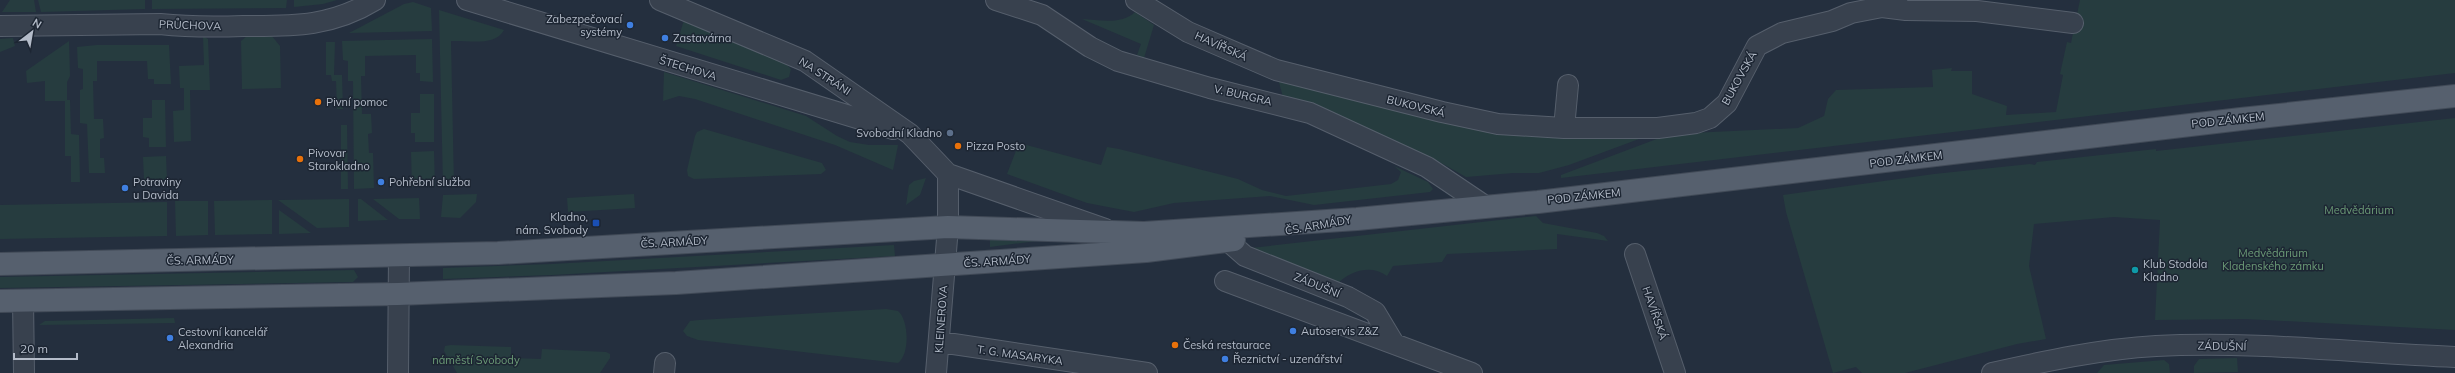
<svg xmlns="http://www.w3.org/2000/svg" width="2455" height="373" viewBox="0 0 2455 373" font-family="Mulish,sans-serif">
<rect width="100%" height="100%" fill="#242f3e"/>
<path fill="#263c3f" d="M10 0H34L36 12H2Z
M38 0H145V9L41 12Z
M152 0H287L286 8 152 9Z
M294 0H337L323 4 294 7Z
M2080 0H2455V73L1561 178V175L1670 134 1798 128 1824 116 1828 99 1836 90 1933 87 1932 70 1952 68 1951 71H1972V94L2007 106 2006 115 2056 112 2063 75 2060 74 2067 42 2071 43Z
M413 2 431 8 432 31 349 33 404 4Z
M439 10 504 30C495 47 467 40 451 41L454 186H443Z
M1135 12 1154 25 1144 58 1137 55 1141 44 1082 19C1099 20 1122 25 1135 12Z
M684 20 785 63 791 69 789 77 781 80 676 46Z
M271 35 280 46 281 88 242 89 241 41 247 36Z
M203 36 208 39 210 90H190L191 141 174 142 173 111 184 110V88H180L179 66 204 65Z
M13 38 15 46 0 52V39Z
M432 39 433 82 420 81V73H416V55L365 56V76H361L362 114H371L372 133 368 134 369 153H373L374 188 354 189 353 81H348V61L343 60 342 41Z
M69 41 70 76 67 82V100H70L71 134 79 135 80 182H71V156H65V101H45V81L27 83 26 71Z
M326 42H335L334 75H342L343 109H337L336 81H332L331 75H326Z
M97 45H169L171 84H154V79H148L147 61H97V81H93L94 119H103L104 138 100 139V158H104L105 173H89L87 124 80 123V90L83 89V69L78 68 77 47Z
M664 72 806 116 837 136 850 142 869 145H898L893 170 835 145 695 99 679 96 663 101Z
M1277 75 1429 114 1647 136 1569 165 1539 173H1513L1466 177 1436 160 1283 97Z
M420 94H434V142H415V133H411V113H420Z
M152 100H165L166 147H149V138L143 137V118H152Z
M2455 118V330L2246 319 2155 320 2160 220 2114 217 2034 224 2029 266 2046 339 2017 344 1905 373H1862L1856 367 1833 373 1786 212 1783 195 1934 174 2030 164 2035 165 2037 162 2156 149V151Z
M341 125H347L348 189H341Z
M704 129 822 163 826 170 821 174 694 179 688 176 687 170 695 136 697 132Z
M1019 143 1101 165 1107 147 1119 149 1238 179 1262 190 1286 196 1391 184 1398 180 1401 172 1394 166 1428 182 1433 189 1430 192 1314 205 1270 196 1174 203 1134 212 1087 203 1007 174Z
M434 151 435 187H412L411 152Z
M166 156 167 180H144L143 157Z
M926 178 920 195 906 205 909 185 914 181Z
M477 194 476 202 460 218 441 217 443 195Z
M634 194 635 208 568 212 567 198Z
M419 198 420 219H399L373 199Z
M349 199V227L317 228 278 200Z
M358 199H361L388 220 358 221Z
M272 200V234L215 235 214 201Z
M175 201H208V235L176 236Z
M167 202V236L0 239V205Z
M279 210 311 233 279 234Z
M1536 216 1543 223 1597 233 1604 236 1608 241 1557 234V249L1447 254 1442 262 1393 266 1387 276C1371 264 1350 271 1337 284L1251 248Z
M990 236 1044 240 990 247Z
M894 245 895 256 552 275 443 279V268L552 264Z
M354 270 358 277 353 282 0 288V277Z
M886 309 898 311C909 320 910 355 898 363L698 340 687 336 683 331 690 321 699 320Z
M174 318 175 323 39 325 45 321Z
M451 345 511 347V358L541 359 542 349 606 352 610 354V358L600 373H457L444 351 445 346Z
M2237 358 2238 372 2194 373V366L2199 359Z
M2164 360 2169 364 2170 373H2097L2104 365Z"/>
<g fill="none" stroke-linecap="round" stroke-linejoin="round">
<defs>
<path id="minor" d="M467 0 893 129
M660 0 805 61 910 134 948 174V227L936 373
M996 0 1042 15 1090 47 1118 61 1210 88 1310 113 1427 167 1485 206
M1136 0 1188 32 1276 70 1442 112 1498 124 1564 128H1658L1696 123 1710 118 1727 103 1757 46 1782 33 1832 21 1851 13 1882 7 1906 10 1977 11 2073 23
M0 26 160 24C188 27 215 27 243 26 293 26 331 27 375 0
M1564 128 1568 85
M948 174 1105 229
M1228 241 1245 256 1348 297 1375 312 1393 342
M1635 254 1675 373
M1225 281 1472 373
M23 300 24 373
M940 342 1147 373
M398 373 399 255
M664 373 665 363
M1992 373C2046 361 2101 349 2156 346 2255 341 2356 353 2455 357"/>
<path id="major" d="M0 264 498 253 948 227 1144 233 1357 219 1538 202 2241 119 2455 96
M0 301 398 294 676 283 1146 251 1234 240"/>
</defs>
<use href="#minor" stroke="#565f6c" stroke-width="22"/>
<use href="#major" stroke="#414a57" stroke-width="24"/>
<use href="#minor" stroke="#38414e" stroke-width="20"/>
<use href="#major" stroke="#56606e" stroke-width="22"/>
</g>
<g fill="#3f7fe0" stroke="#1d2633" stroke-width="1.5">
<circle cx="630" cy="25" r="4"/>
<circle cx="665" cy="38" r="4"/>
<circle cx="381" cy="182" r="4"/>
<circle cx="125" cy="188" r="4"/>
<circle cx="1293" cy="331" r="4"/>
<circle cx="170" cy="338" r="4"/>
<circle cx="1225" cy="359" r="4"/>
</g>
<g fill="#e8710a" stroke="#1d2633" stroke-width="1.5">
<circle cx="318" cy="102" r="4"/>
<circle cx="958" cy="146" r="4"/>
<circle cx="300" cy="159" r="4"/>
<circle cx="1175" cy="345" r="4"/>
</g>
<circle fill="#5c6f8a" stroke="#1d2633" stroke-width="1.5" cx="950" cy="133" r="4"/>
<rect fill="#1a4fb4" stroke="#1d2633" stroke-width="1.5" x="592" y="219" width="8" height="8" rx="2"/>
<circle fill="#0f9aa8" stroke="#1d2633" stroke-width="1.5" cx="2135" cy="270" r="4"/>
<g text-anchor="middle" stroke-width="3" stroke-linejoin="round" paint-order="stroke">
<g font-size="11" fill="#b4bcc9" stroke="#1d2633" text-anchor="start">
<text x="622" y="23" text-anchor="end">Zabezpečovací<tspan x="622" dy="13">systémy</tspan></text>
<text x="673" y="42">Zastavárna</text>
<text x="326" y="106">Pivní pomoc</text>
<text x="942" y="137" text-anchor="end">Svobodní Kladno</text>
<text x="966" y="150">Pizza Posto</text>
<text x="308" y="157">Pivovar<tspan x="308" dy="13">Starokladno</tspan></text>
<text x="133" y="186">Potraviny<tspan x="133" dy="13">u Davida</tspan></text>
<text x="389" y="186">Pohřební služba</text>
<text x="588" y="221" text-anchor="end">Kladno,<tspan x="588" dy="13">nám. Svobody</tspan></text>
<text x="2143" y="268">Klub Stodola<tspan x="2143" dy="13">Kladno</tspan></text>
<text x="1301" y="335">Autoservis Z&amp;Z</text>
<text x="178" y="336">Cestovní kancelář<tspan x="178" dy="13">Alexandria</tspan></text>
<text x="1183" y="349">Česká restaurace</text>
<text x="1233" y="363">Řeznictví - uzenářství</text>
</g>
<g font-size="11" fill="#b4bcc9" stroke="#1d2633">
<text transform="translate(190 25) rotate(2)" y="4">PRŮCHOVA</text>
<text transform="translate(1221 46) rotate(24)" y="4">HAVÍŘSKÁ</text>
<text transform="translate(688 68) rotate(17)" y="4">ŠTECHOVA</text>
<text transform="translate(825 76) rotate(33)" y="4">NA STRÁNI</text>
<text transform="translate(1739 78) rotate(-61)" y="4">BUKOVSKÁ</text>
<text transform="translate(1243 95) rotate(13)" y="4">V. BURGRA</text>
<text transform="translate(1416 106) rotate(14)" y="4">BUKOVSKÁ</text>
<text transform="translate(2228 120) rotate(-6)" y="4">POD ZÁMKEM</text>
<text transform="translate(1906 159) rotate(-7)" y="4">POD ZÁMKEM</text>
<text transform="translate(1584 196) rotate(-6)" y="4">POD ZÁMKEM</text>
<text transform="translate(1318 225) rotate(-10)" y="4">ČS. ARMÁDY</text>
<text transform="translate(674 242) rotate(-3)" y="4">ČS. ARMÁDY</text>
<text transform="translate(200 260) rotate(-1)" y="4">ČS. ARMÁDY</text>
<text transform="translate(997 261) rotate(-4)" y="4">ČS. ARMÁDY</text>
<text transform="translate(1317 285) rotate(22)" y="4">ZÁDUŠNÍ</text>
<text transform="translate(1655 313) rotate(71)" y="4">HAVÍŘSKÁ</text>
<text transform="translate(941 319) rotate(-86)" y="4">KLEINEROVA</text>
<text transform="translate(2222 346) rotate(1)" y="4">ZÁDUŠNÍ</text>
<text transform="translate(1020 355) rotate(8)" y="4">T. G. MASARYKA</text>
</g>
<g font-size="11" fill="#6b9a76" stroke="#1d2633">
<text x="2359" y="214">Medvědárium</text>
<text x="2273" y="257">Medvědárium<tspan x="2273" dy="13">Kladenského zámku</tspan></text>
<text x="476" y="364">náměstí Svobody</text>
</g>
</g>
<g transform="translate(32 32) rotate(31)" stroke="#1d2633" stroke-width="3" paint-order="stroke">
<path d="M0-3L7 15L0 10L-7 15Z" fill="#b4bcc9"/>
<text y="-6" font-size="11" font-weight="bold" text-anchor="middle" fill="#b4bcc9">N</text>
</g>
<path d="M14 353v6h63v-6" fill="none" stroke="#b4bcc9" stroke-width="2"/>
<text x="20" y="353" font-size="12" fill="#b4bcc9" stroke="#1d2633" stroke-width="3" paint-order="stroke">20 m</text>
</svg>
